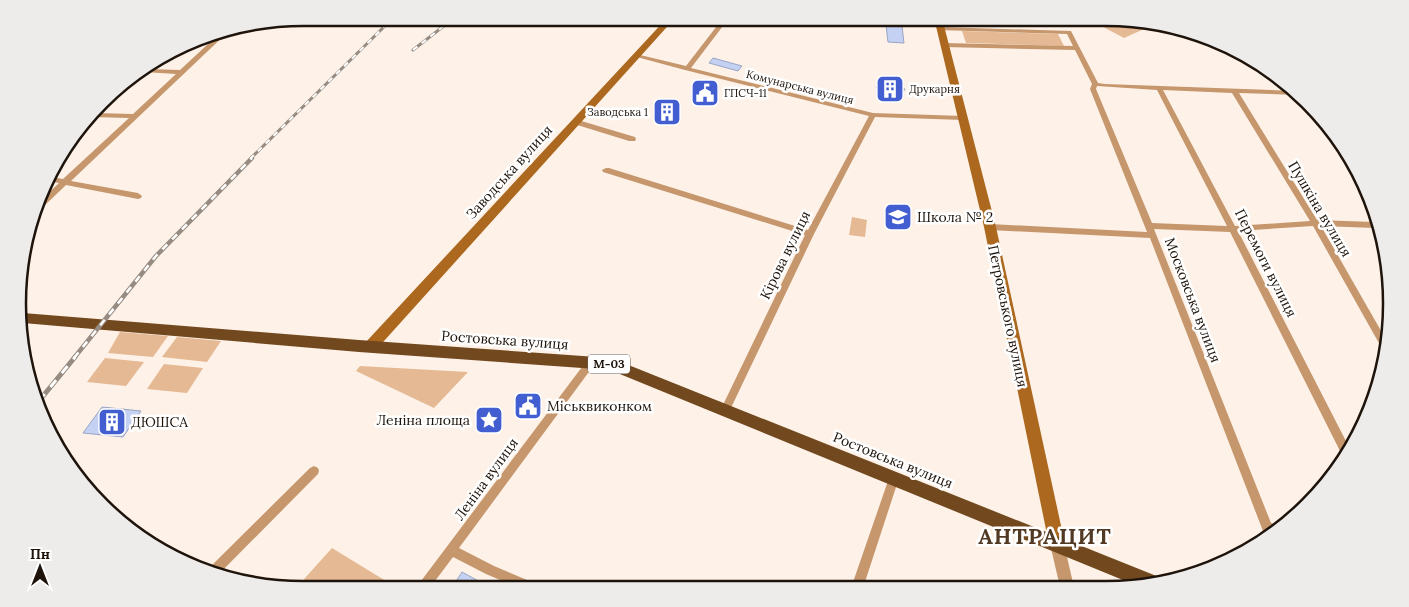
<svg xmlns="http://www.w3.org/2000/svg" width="1409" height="607" viewBox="0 0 1409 607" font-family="Lora,serif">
<rect width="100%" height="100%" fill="#fef2e8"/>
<path fill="#e4b993" d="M1095 18 1153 25 1124 38 1090 20Z
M962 31 1058 34 1064 46 966 43Z
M852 217 867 220 865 237 849 235Z
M120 332 168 336 153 357 108 353Z
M177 337 221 341 207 362 162 357Z
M105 358 144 362 126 386 87 382Z
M164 364 203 368 187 393 147 389Z
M360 366 468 372 434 408 356 371Z
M332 548 399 589 296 588Z"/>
<path fill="#c5d1f2" stroke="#99a5c4" d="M886 25 902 26 904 43 888 42Z
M713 58 742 66 738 71 709 63Z
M880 82 905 89 901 95 876 88Z
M666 103 680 107 669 121 655 117Z
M102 407 141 411 123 437 83 433Z
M462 572 493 589H451Z"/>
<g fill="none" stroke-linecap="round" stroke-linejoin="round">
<path fill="#c6976d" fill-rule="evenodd" d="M723 18H729L691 68 873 113 963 116 966 118 963 120 875 117 814 234 729 412 726 413 723 412 721 409 805 235 603 172 602 170 606 168H609L808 230 869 116 685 70 633 56 636 54 686 66Z
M940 27 1071 31 1098 83 1105 84 1296 91 1299 95 1239 93 1317 220 1374 222 1375 228 1321 226 1384 336 1383 346 1380 345 1313 226 1238 231 1349 447 1344 456 1342 455 1230 232 1154 229 1271 523 1283 527 1273 534 1263 531 1150 238 990 230 986 227 990 224 1147 232 1090 89 1092 84 1075 50 944 47 941 45 944 43 1073 46 1067 34 938 30V28ZM1097 86 1157 90 1227 226 1152 223 1096 89ZM1163 90 1232 93 1310 221 1235 226Z
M230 30 71 181 138 193 142 196 141 198 138 199 66 185 42 208H38L41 200 59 183 48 181 50 177 63 179 129 118 92 117 95 113 133 114 176 74 143 72 148 69 180 70 222 31Z
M574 120H578L635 137 636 139 635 141H629L574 124Z
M591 358 594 359 596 362 594 365 459 548 494 566 539 585 541 589H521L486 574 453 557 429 589H416L418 585 588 359Z
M314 466 318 468 319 471 318 474 218 575 206 571 310 468Z
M894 473 898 475 899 478 863 588H851L889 478 890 475Z"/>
<path fill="#c6976d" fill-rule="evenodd" d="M1057 537 1062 539 1064 544 1074 587H1060L1050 544 1052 539Z"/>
<path fill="#ac681e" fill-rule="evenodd" d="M667 18H675L375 351 370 352 365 351 363 347 365 343Z
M934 18H942L996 227 1065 544 1063 549 1057 552 1051 549 1049 544 984 227Z"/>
<path fill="#72481e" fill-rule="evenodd" d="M23 313 359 340 611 358 1154 575 1160 578 1162 582 1140 587 610 370 359 352 23 323Z"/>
<defs>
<path id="rail-far2" d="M413 50 454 18
M250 159 393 18"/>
<path id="rail-far1" d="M74 358 156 256 252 158"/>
<path id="rail" d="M39 401 75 357"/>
</defs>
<use href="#rail-far2" stroke="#978c82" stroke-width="3"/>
<use href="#rail-far1" stroke="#978c82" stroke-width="4.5"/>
<use href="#rail" stroke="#978c82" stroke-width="5"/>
<use href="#rail-far2" stroke="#fff" stroke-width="2" stroke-dasharray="5.5" stroke-linecap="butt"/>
<use href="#rail-far1" stroke="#fff" stroke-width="2.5" stroke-dasharray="7" stroke-linecap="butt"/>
<use href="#rail" stroke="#fff" stroke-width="3" stroke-dasharray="9" stroke-linecap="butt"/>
</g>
<defs>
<symbol id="building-square" viewBox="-11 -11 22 22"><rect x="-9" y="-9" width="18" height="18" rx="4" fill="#425ed1" stroke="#fff"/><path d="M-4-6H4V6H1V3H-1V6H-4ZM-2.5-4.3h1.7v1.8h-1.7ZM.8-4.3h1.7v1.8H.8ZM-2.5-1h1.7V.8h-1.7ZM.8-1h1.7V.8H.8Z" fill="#fff"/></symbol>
<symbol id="civic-square" viewBox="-11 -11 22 22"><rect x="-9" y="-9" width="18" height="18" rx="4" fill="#425ed1" stroke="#fff"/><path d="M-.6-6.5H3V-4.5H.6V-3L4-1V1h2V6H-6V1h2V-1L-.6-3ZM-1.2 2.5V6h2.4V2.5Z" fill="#fff"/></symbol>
<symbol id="school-square" viewBox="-11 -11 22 22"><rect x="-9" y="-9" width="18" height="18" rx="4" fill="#425ed1" stroke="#fff"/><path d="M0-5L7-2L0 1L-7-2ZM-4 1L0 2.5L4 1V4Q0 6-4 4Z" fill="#fff"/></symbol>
<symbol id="sight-square" viewBox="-11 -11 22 22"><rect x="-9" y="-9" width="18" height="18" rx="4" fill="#425ed1" stroke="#fff"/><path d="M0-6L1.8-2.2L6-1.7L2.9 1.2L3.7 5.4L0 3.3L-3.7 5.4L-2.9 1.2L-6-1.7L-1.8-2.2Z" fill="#fff"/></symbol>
</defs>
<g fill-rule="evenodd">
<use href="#building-square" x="874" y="73" width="32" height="32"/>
<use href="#civic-square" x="689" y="77" width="32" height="32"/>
<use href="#building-square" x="651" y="96" width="32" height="32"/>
<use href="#school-square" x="882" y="201" width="32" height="32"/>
<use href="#civic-square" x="512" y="390" width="32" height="32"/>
<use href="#sight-square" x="473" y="404" width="32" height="32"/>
<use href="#building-square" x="96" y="406" width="32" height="32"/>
</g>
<g text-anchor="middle" stroke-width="5" stroke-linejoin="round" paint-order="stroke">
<g font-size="11" fill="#1e140b" stroke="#fff">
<text transform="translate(800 87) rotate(14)" y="4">Комунарська вулиця</text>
</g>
<g font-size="11" fill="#1e140b" stroke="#fff" text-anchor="start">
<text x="909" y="93">Друкарня</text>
<text x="724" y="97">ГПСЧ-11</text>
<text x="648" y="116" text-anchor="end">Заводська 1</text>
</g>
<rect fill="#fff" stroke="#625a54" stroke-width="1" x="588" y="354.5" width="42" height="19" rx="4"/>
<g font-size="12" font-weight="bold" fill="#1e140b">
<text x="609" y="368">М-03</text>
</g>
<g font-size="14" fill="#1e140b" stroke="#fff">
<text transform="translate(509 172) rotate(-48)" y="5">Заводська вулиця</text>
<text transform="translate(1320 209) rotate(59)" y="5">Пушкіна вулиця</text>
<text transform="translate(785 255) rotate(-64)" y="5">Кірова вулиця</text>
<text transform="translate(1266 263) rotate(63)" y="5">Перемоги вулиця</text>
<text transform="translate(1193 300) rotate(69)" y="5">Московська вулиця</text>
<text transform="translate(1008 316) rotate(78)" y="5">Петровського вулиця</text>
<text transform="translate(505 340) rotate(4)" y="5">Ростовська вулиця</text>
<text transform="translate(893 460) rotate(22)" y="5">Ростовська вулиця</text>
<text transform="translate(486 479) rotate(-54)" y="5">Леніна вулиця</text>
</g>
<g font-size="14" fill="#1e140b" stroke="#fff" text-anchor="start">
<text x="917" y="222">Школа № 2</text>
<text x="547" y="411">Міськвиконком</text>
<text x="470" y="425" text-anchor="end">Леніна площа</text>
<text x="131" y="427">ДЮШСА</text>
</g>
<g font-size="22" font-weight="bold" letter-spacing="1" fill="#513924" stroke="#fff">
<text x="1045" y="544">АНТРАЦИТ</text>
</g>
</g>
<path d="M0 0H1409V607H0ZM303 26H1106A277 277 0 0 1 1383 303V304A277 277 0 0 1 1106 581H303A277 277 0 0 1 26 304V303A277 277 0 0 1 303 26Z" fill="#edeceb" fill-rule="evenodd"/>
<path fill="none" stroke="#1e140b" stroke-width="2.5" d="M303 26H1106A277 277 0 0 1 1383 303V304A277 277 0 0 1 1106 581H303A277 277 0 0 1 26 304V303A277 277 0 0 1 303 26Z"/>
<g transform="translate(40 567)" stroke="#ffffff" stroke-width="4" paint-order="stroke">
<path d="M0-4L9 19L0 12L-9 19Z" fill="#1e140b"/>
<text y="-8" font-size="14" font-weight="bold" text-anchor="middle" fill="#1e140b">Пн</text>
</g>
</svg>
